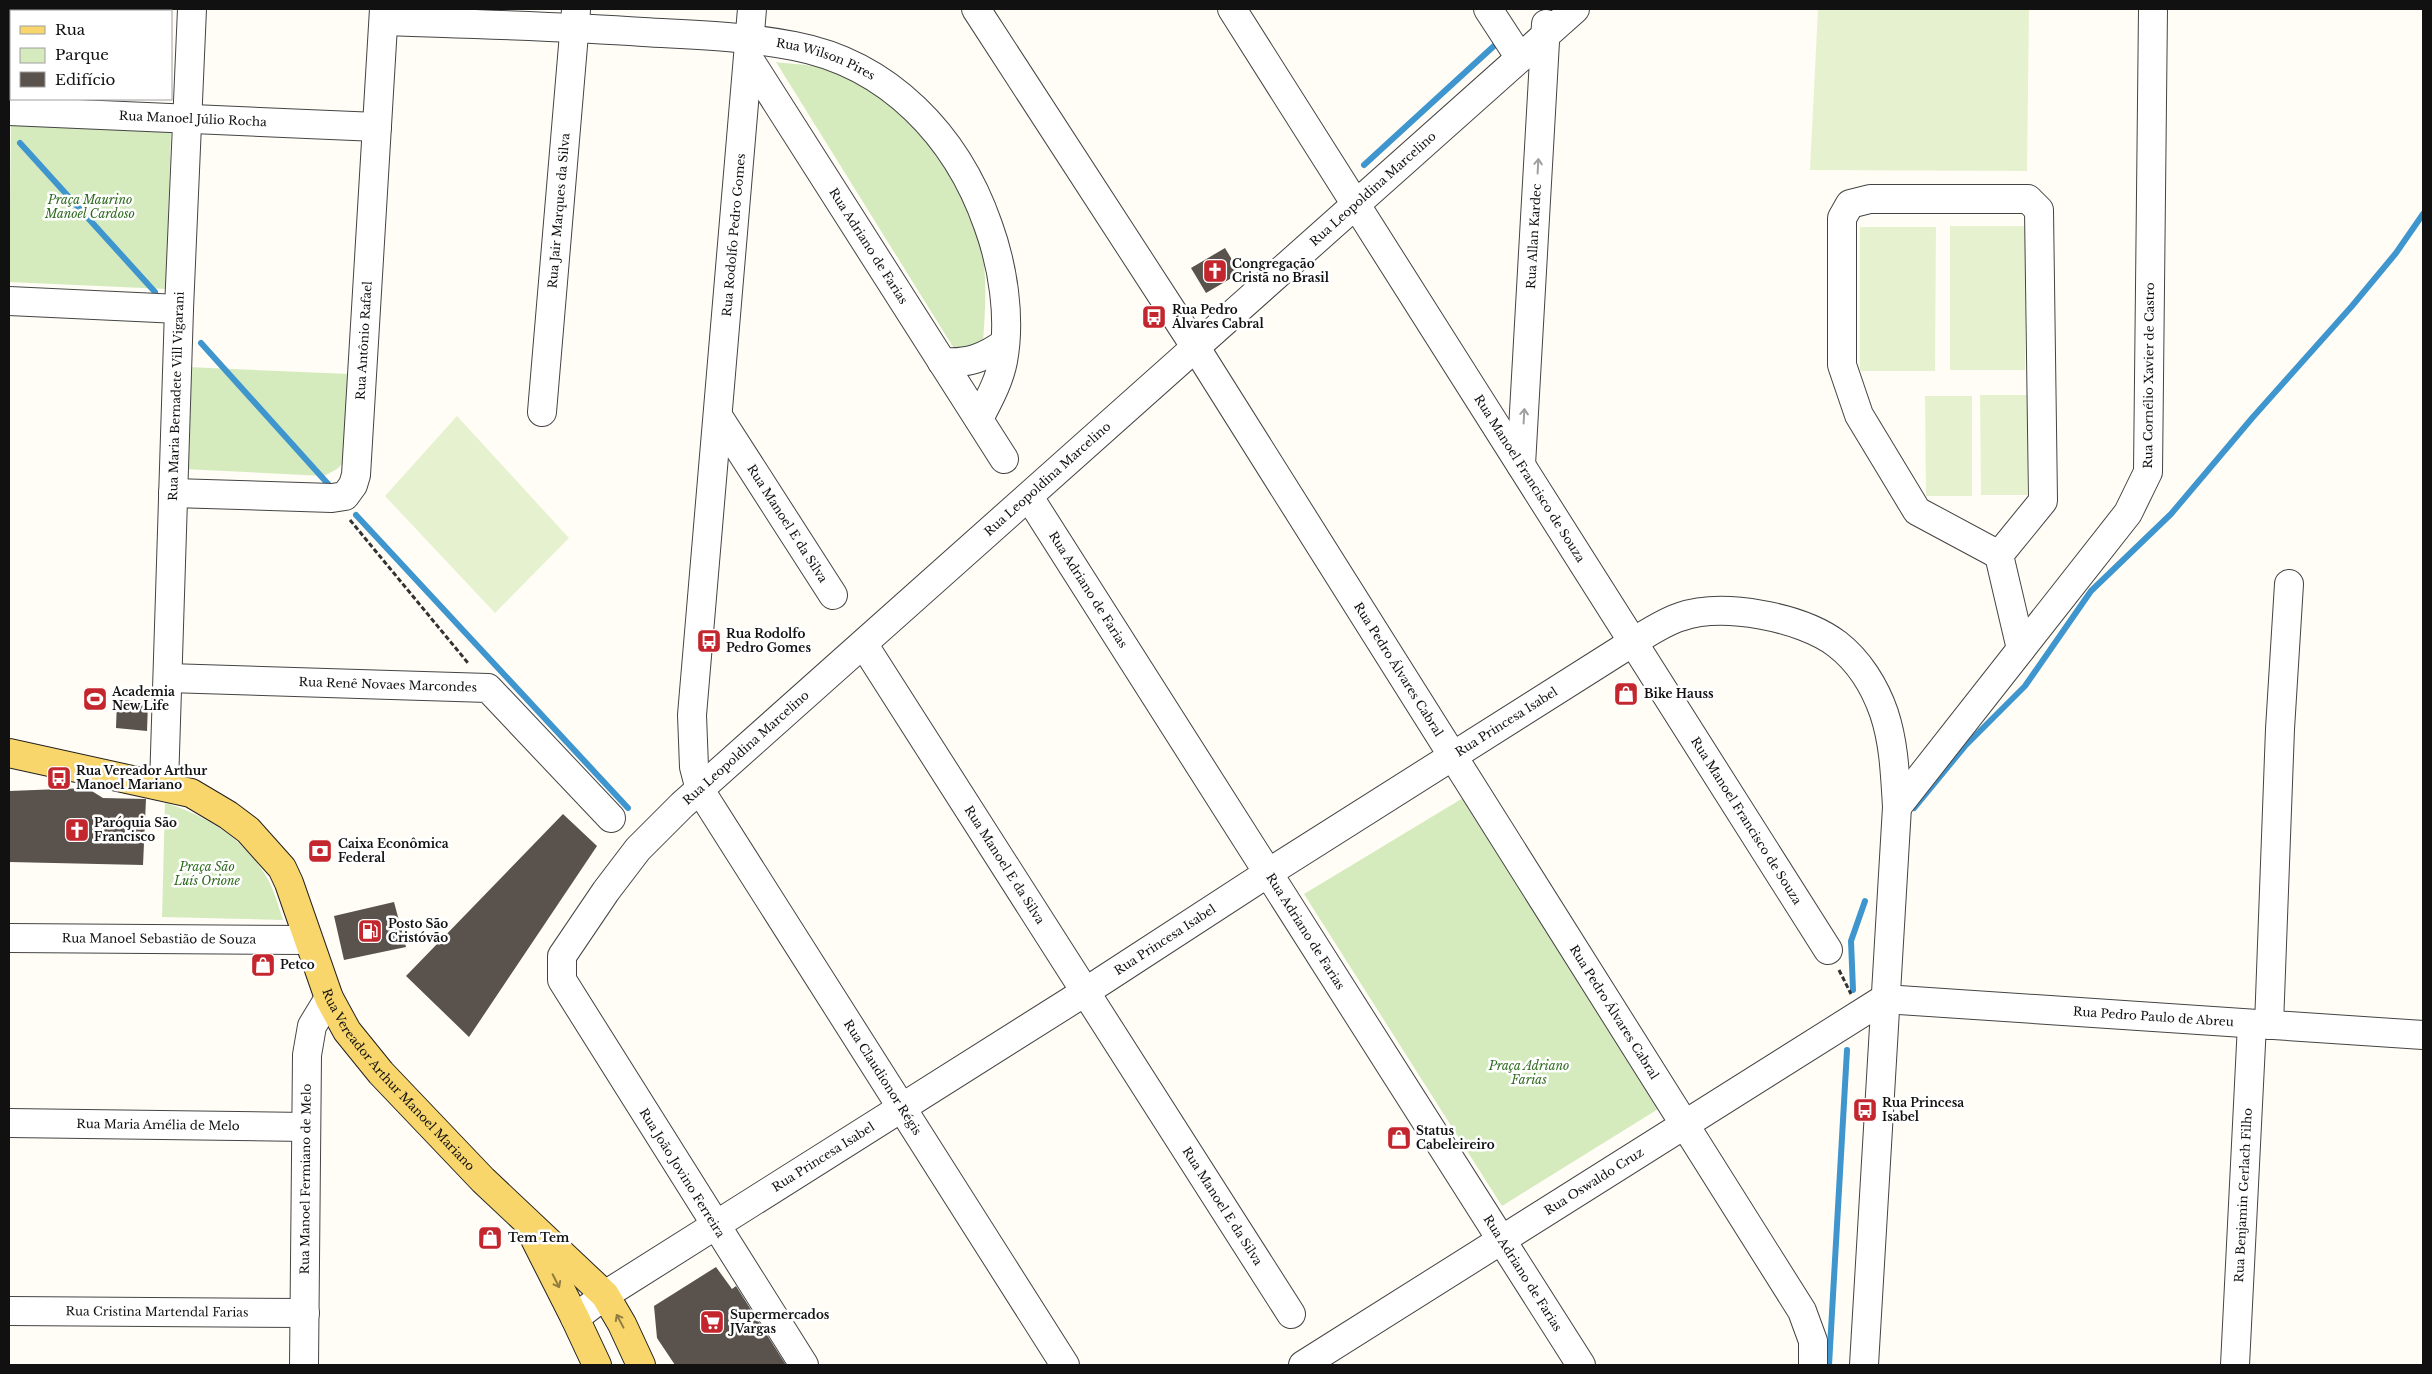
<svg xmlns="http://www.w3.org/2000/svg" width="2432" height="1374" viewBox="0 0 2432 1374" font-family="'Libre Baskerville',serif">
<rect width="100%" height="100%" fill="#fffdf5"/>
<path fill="#d5ebbd" d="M776 62C790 64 807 64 821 68 895 91 950 155 974 227 977 236 982 246 983 256 987 285 985 314 983 343L955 350Z
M11 125 171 131 166 289 9 282Z
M187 367 349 374 348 458 337 469 324 476 184 469Z
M1463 798 1663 1106 1502 1206 1304 894Z
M165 803C206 815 244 839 266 876 274 889 278 905 283 920L162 917Z"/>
<path fill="#e6f2cf" d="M1818 9H2029L2027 171 1810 170Z
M1950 226H2025V370H1950Z
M1860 227H1936L1935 371H1860Z
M1980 395H2027V495H1981Z
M1972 396V496H1926L1925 396Z
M457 416 569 538 495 613 385 496Z"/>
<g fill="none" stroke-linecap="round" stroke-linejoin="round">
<path stroke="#3f96cf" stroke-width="6" d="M20 143 155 292
M1364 165 1495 45
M201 343 329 485
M356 515 628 808
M1914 808 1965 746 2025 686 2091 591 2171 514 2253 417 2352 306 2396 253 2423 214
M1853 990 1851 941 1865 901
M1829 1365 1847 1050"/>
</g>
<path fill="#5a524d" d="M1225 248 1240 273 1206 293 1191 268Z
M117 699 148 703 147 731 116 728Z
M87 788 103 798 146 799 143 865 9 862V791Z
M563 814 597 846 469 1037 406 976Z
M394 902 406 947 344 960 334 916Z
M716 1267 732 1289 736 1286 786 1365H675L657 1338 654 1306Z"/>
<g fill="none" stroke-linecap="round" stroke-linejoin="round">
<defs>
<g id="minor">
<path id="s1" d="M752 9 692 715 694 767 700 790 1065 1365"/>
<path id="s2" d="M976 9 1196 348 1802 1311 1813 1341V1365"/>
<path id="s3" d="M1232 9 1828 950"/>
<path d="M1488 9 1520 58"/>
<path id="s4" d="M384 21C470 24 557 26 643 32 693 35 744 36 794 46 889 64 957 136 988 225 1003 266 1011 318 1003 361 999 382 988 401 979 419"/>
<path id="s5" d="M749 59 1004 459"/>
<path id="s6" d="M9 111 377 127"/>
<path d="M9 301 179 309"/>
<path d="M942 362C968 364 984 358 1005 343"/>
<path id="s7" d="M542 412 576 10"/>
<path id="s8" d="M718 416 833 595"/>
<path id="s9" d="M1521 465 1546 24"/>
<path id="s10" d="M173 493 332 498 345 496 353 485 356 475 384 9"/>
<path id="s11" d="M1029 497 1581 1365"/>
<path d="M1999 555 2043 501 2039 210 2028 199H1870L1850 204 1842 218V365L1859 415 1917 511 1999 555 2021 649"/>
<path id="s12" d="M864 645 1291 1314"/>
<path id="s13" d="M168 678 488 688 611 818"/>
<path id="s14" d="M164 785 179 309 192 9"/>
<path id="s15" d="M1897 807 2128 513 2148 472 2153 9"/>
<path id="s16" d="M9 938 308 940"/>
<path id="s17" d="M1884 999 2423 1035"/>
<path d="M2269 1025 2280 729 2289 584"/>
<path id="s18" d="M9 1123 306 1127"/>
<path id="s19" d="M9 1311 305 1313"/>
<path id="s20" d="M575 1318 605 1295 1085 992 1268 873 1633 642C1648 633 1664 622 1680 617 1723 602 1801 617 1837 644 1859 661 1875 687 1884 713 1894 743 1895 774 1897 807L1864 1365"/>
<path id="s21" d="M304 1365 307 1055 312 1026 329 998"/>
<path id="s22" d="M804 1365 562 980V956L606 891 638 849 682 805 1575 9"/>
<path id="s23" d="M1303 1365 1884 999"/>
<path id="s24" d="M2235 1365 2252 1024"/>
</g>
<g id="major">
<path id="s25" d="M9 753 191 793 228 815 248 830 282 868 289 883 329 998 347 1031 381 1073 483 1180 605 1295 622 1324 641 1365"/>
<path d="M535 1239 575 1318 597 1365"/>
</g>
</defs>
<use href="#minor" stroke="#444" stroke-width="30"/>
<use href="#major" stroke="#222" stroke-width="30"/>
<path stroke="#333" stroke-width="3" stroke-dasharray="5 2.5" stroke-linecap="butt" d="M350 520 468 663
M1839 970 1851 994"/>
<use href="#minor" stroke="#fff" stroke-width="28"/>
<use href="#major" stroke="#f9d66b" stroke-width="28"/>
</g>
<defs><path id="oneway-shaft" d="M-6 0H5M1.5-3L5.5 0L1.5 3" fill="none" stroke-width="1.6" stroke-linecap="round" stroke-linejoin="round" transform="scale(1.25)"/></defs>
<g stroke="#a0a0a0">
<use href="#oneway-shaft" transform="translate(1538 166) rotate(-87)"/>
<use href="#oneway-shaft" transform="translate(1524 416) rotate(-87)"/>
</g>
<g stroke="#917d42">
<use href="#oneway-shaft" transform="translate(556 1281) rotate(63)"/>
<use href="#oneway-shaft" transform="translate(620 1321) rotate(-118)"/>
</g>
<defs>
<symbol id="church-square" viewBox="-11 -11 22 22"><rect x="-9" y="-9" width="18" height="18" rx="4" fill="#c4262e" stroke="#fff"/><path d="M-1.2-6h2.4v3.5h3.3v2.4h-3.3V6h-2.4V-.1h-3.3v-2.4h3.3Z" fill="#fff"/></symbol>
<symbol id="bus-square" viewBox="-11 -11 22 22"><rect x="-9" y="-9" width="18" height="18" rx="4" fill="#c4262e" stroke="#fff"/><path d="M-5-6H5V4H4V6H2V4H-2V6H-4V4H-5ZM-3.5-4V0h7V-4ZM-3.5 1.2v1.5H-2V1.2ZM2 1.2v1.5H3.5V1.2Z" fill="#fff"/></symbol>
<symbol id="shop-square" viewBox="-11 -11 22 22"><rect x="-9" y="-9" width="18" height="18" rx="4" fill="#c4262e" stroke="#fff"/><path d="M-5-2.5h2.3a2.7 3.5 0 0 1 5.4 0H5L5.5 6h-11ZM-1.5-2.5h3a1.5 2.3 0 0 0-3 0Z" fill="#fff"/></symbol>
<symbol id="stadium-square" viewBox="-11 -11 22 22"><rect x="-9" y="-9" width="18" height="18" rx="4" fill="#c4262e" stroke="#fff"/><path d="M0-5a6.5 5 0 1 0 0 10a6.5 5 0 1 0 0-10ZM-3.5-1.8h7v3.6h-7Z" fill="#fff"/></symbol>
<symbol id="bank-square" viewBox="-11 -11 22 22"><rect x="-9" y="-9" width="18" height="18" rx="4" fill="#c4262e" stroke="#fff"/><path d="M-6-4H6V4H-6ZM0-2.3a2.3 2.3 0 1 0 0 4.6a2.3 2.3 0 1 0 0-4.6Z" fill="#fff"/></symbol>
<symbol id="fuel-square" viewBox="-11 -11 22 22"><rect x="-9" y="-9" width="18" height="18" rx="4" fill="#c4262e" stroke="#fff"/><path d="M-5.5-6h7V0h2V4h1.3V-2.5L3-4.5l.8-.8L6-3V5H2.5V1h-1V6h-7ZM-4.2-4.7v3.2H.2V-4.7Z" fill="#fff"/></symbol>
<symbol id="supermarket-square" viewBox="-11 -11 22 22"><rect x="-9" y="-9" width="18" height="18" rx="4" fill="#c4262e" stroke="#fff"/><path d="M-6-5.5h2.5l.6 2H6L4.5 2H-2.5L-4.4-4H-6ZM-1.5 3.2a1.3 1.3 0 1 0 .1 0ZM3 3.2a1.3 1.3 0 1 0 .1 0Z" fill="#fff"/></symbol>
</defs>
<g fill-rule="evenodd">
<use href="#church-square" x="1201" y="257" width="28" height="28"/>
<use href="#bus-square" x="1140" y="303" width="28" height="28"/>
<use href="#bus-square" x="695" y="627" width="28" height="28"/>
<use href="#shop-square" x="1612" y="680" width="28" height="28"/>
<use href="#stadium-square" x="81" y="685" width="28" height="28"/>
<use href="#bus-square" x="45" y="764" width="28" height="28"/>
<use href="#church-square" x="63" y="816" width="28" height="28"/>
<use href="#bank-square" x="306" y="837" width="28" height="28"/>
<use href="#fuel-square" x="356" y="917" width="28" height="28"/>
<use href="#shop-square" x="249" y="951" width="28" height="28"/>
<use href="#bus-square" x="1851" y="1096" width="28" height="28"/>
<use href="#shop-square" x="1385" y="1124" width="28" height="28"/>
<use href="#shop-square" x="476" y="1224" width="28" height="28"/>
<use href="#supermarket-square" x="698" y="1308" width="28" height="28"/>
</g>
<g text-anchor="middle" stroke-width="5" stroke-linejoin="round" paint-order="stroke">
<g font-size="12" fill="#111" stroke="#fff">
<text dy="4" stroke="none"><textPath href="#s4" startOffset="445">Rua Wilson Pires</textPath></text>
<text dy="4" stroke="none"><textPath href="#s6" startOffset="184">Rua Manoel Júlio Rocha</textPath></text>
<text dy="4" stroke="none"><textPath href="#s22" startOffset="1598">Rua Leopoldina Marcelino</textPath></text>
<text dy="4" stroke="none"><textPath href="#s7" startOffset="202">Rua Jair Marques da Silva</textPath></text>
<text transform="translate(734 235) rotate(-85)" y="4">Rua Rodolfo Pedro Gomes</text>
<text dy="4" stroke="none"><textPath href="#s9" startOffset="229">Rua Allan Kardec</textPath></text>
<text dy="4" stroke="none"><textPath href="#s5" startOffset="222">Rua Adriano de Farias</textPath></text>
<text dy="4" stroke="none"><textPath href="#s10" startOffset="331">Rua Antônio Rafael</textPath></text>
<text dy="4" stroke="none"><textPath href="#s15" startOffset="516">Rua Cornélio Xavier de Castro</textPath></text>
<text dy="4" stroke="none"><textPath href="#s14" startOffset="389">Rua Maria Bernadete Vill Vigarani</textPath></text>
<text dy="4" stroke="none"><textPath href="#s3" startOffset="556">Rua Manoel Francisco de Souza</textPath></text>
<text dy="4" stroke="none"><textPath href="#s22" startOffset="1162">Rua Leopoldina Marcelino</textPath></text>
<text dy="4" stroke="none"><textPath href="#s8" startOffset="128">Rua Manoel E da Silva</textPath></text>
<text dy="4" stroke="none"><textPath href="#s11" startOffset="110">Rua Adriano de Farias</textPath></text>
<text dy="4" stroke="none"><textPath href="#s2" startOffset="784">Rua Pedro Álvares Cabral</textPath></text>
<text dy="4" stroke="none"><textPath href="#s13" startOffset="220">Rua Renê Novaes Marcondes</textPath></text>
<text dy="4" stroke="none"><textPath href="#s20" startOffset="1106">Rua Princesa Isabel</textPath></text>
<text dy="4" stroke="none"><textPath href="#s22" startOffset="758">Rua Leopoldina Marcelino</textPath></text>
<text dy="4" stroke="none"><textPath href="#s3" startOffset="961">Rua Manoel Francisco de Souza</textPath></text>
<text dy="4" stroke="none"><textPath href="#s12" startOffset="261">Rua Manoel E da Silva</textPath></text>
<text dy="4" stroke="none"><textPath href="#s11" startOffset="515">Rua Adriano de Farias</textPath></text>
<text dy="4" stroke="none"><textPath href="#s16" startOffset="150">Rua Manoel Sebastião de Souza</textPath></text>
<text dy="4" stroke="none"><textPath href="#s20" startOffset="701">Rua Princesa Isabel</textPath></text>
<text dy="4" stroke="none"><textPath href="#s2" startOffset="1189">Rua Pedro Álvares Cabral</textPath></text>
<text dy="4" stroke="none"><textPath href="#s17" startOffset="270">Rua Pedro Paulo de Abreu</textPath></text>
<text dy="4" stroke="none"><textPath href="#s25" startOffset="551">Rua Vereador Arthur Manoel Mariano</textPath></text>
<text dy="4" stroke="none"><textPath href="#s1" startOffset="1125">Rua Claudionor Régis</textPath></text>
<text dy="4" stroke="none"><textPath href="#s18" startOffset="149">Rua Maria Amélia de Melo</textPath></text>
<text dy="4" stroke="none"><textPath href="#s20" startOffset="296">Rua Princesa Isabel</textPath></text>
<text transform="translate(682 1173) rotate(58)" y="4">Rua João Jovino Ferreira</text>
<text dy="4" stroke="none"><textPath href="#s21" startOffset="186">Rua Manoel Fermiano de Melo</textPath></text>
<text dy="4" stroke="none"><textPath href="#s23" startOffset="344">Rua Oswaldo Cruz</textPath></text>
<text dy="4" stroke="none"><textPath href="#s24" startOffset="170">Rua Benjamin Gerlach Filho</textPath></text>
<text dy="4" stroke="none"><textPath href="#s12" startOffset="666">Rua Manoel E da Silva</textPath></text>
<text dy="4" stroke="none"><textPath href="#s11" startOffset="920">Rua Adriano de Farias</textPath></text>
<text dy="4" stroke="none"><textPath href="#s19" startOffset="148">Rua Cristina Martendal Farias</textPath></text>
</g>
<g font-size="12" font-style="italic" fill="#2f6b1f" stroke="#fff">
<text x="90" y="204">Praça Maurino<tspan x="90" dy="14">Manoel Cardoso</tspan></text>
<text x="207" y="871">Praça São<tspan x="207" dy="14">Luís Orione</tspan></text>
<text x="1529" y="1070">Praça Adriano<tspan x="1529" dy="14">Farias</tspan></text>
</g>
<g font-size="12" font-weight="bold" fill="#111" stroke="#fff" text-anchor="start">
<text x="1232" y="268">Congregação<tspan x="1232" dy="14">Cristã no Brasil</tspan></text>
<text x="1172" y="314">Rua Pedro<tspan x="1172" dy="14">Álvares Cabral</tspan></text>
<text x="726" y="638">Rua Rodolfo<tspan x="726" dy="14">Pedro Gomes</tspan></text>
<text x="112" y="696">Academia<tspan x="112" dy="14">New Life</tspan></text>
<text x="1644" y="698">Bike Hauss</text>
<text x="76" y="775">Rua Vereador Arthur<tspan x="76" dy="14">Manoel Mariano</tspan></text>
<text x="94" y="827">Paróquia São<tspan x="94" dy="14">Francisco</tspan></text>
<text x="338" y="848">Caixa Econômica<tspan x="338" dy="14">Federal</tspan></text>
<text x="388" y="928">Posto São<tspan x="388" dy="14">Cristóvão</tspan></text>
<text x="280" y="969">Petco</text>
<text x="1882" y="1107">Rua Princesa<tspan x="1882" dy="14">Isabel</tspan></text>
<text x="1416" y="1135">Status<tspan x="1416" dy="14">Cabeleireiro</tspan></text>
<text x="508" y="1242">Tem Tem</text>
<text x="730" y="1319">Supermercados<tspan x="730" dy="14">JVargas</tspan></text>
</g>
</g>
<rect width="2432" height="1374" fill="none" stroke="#111111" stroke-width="20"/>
<rect x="10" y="10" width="162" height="90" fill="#ffffff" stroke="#a0a0a0"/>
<rect x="20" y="26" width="25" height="8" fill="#f9d66b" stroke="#a0a0a0"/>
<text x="55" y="35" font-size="15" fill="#111111">Rua</text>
<rect x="20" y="48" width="25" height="15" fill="#d5ebbd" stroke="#a0a0a0"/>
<text x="55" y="60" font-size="15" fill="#111111">Parque</text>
<rect x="20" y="72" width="25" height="15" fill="#5a524d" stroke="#a0a0a0"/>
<text x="55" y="85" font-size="15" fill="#111111">Edifício</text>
</svg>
